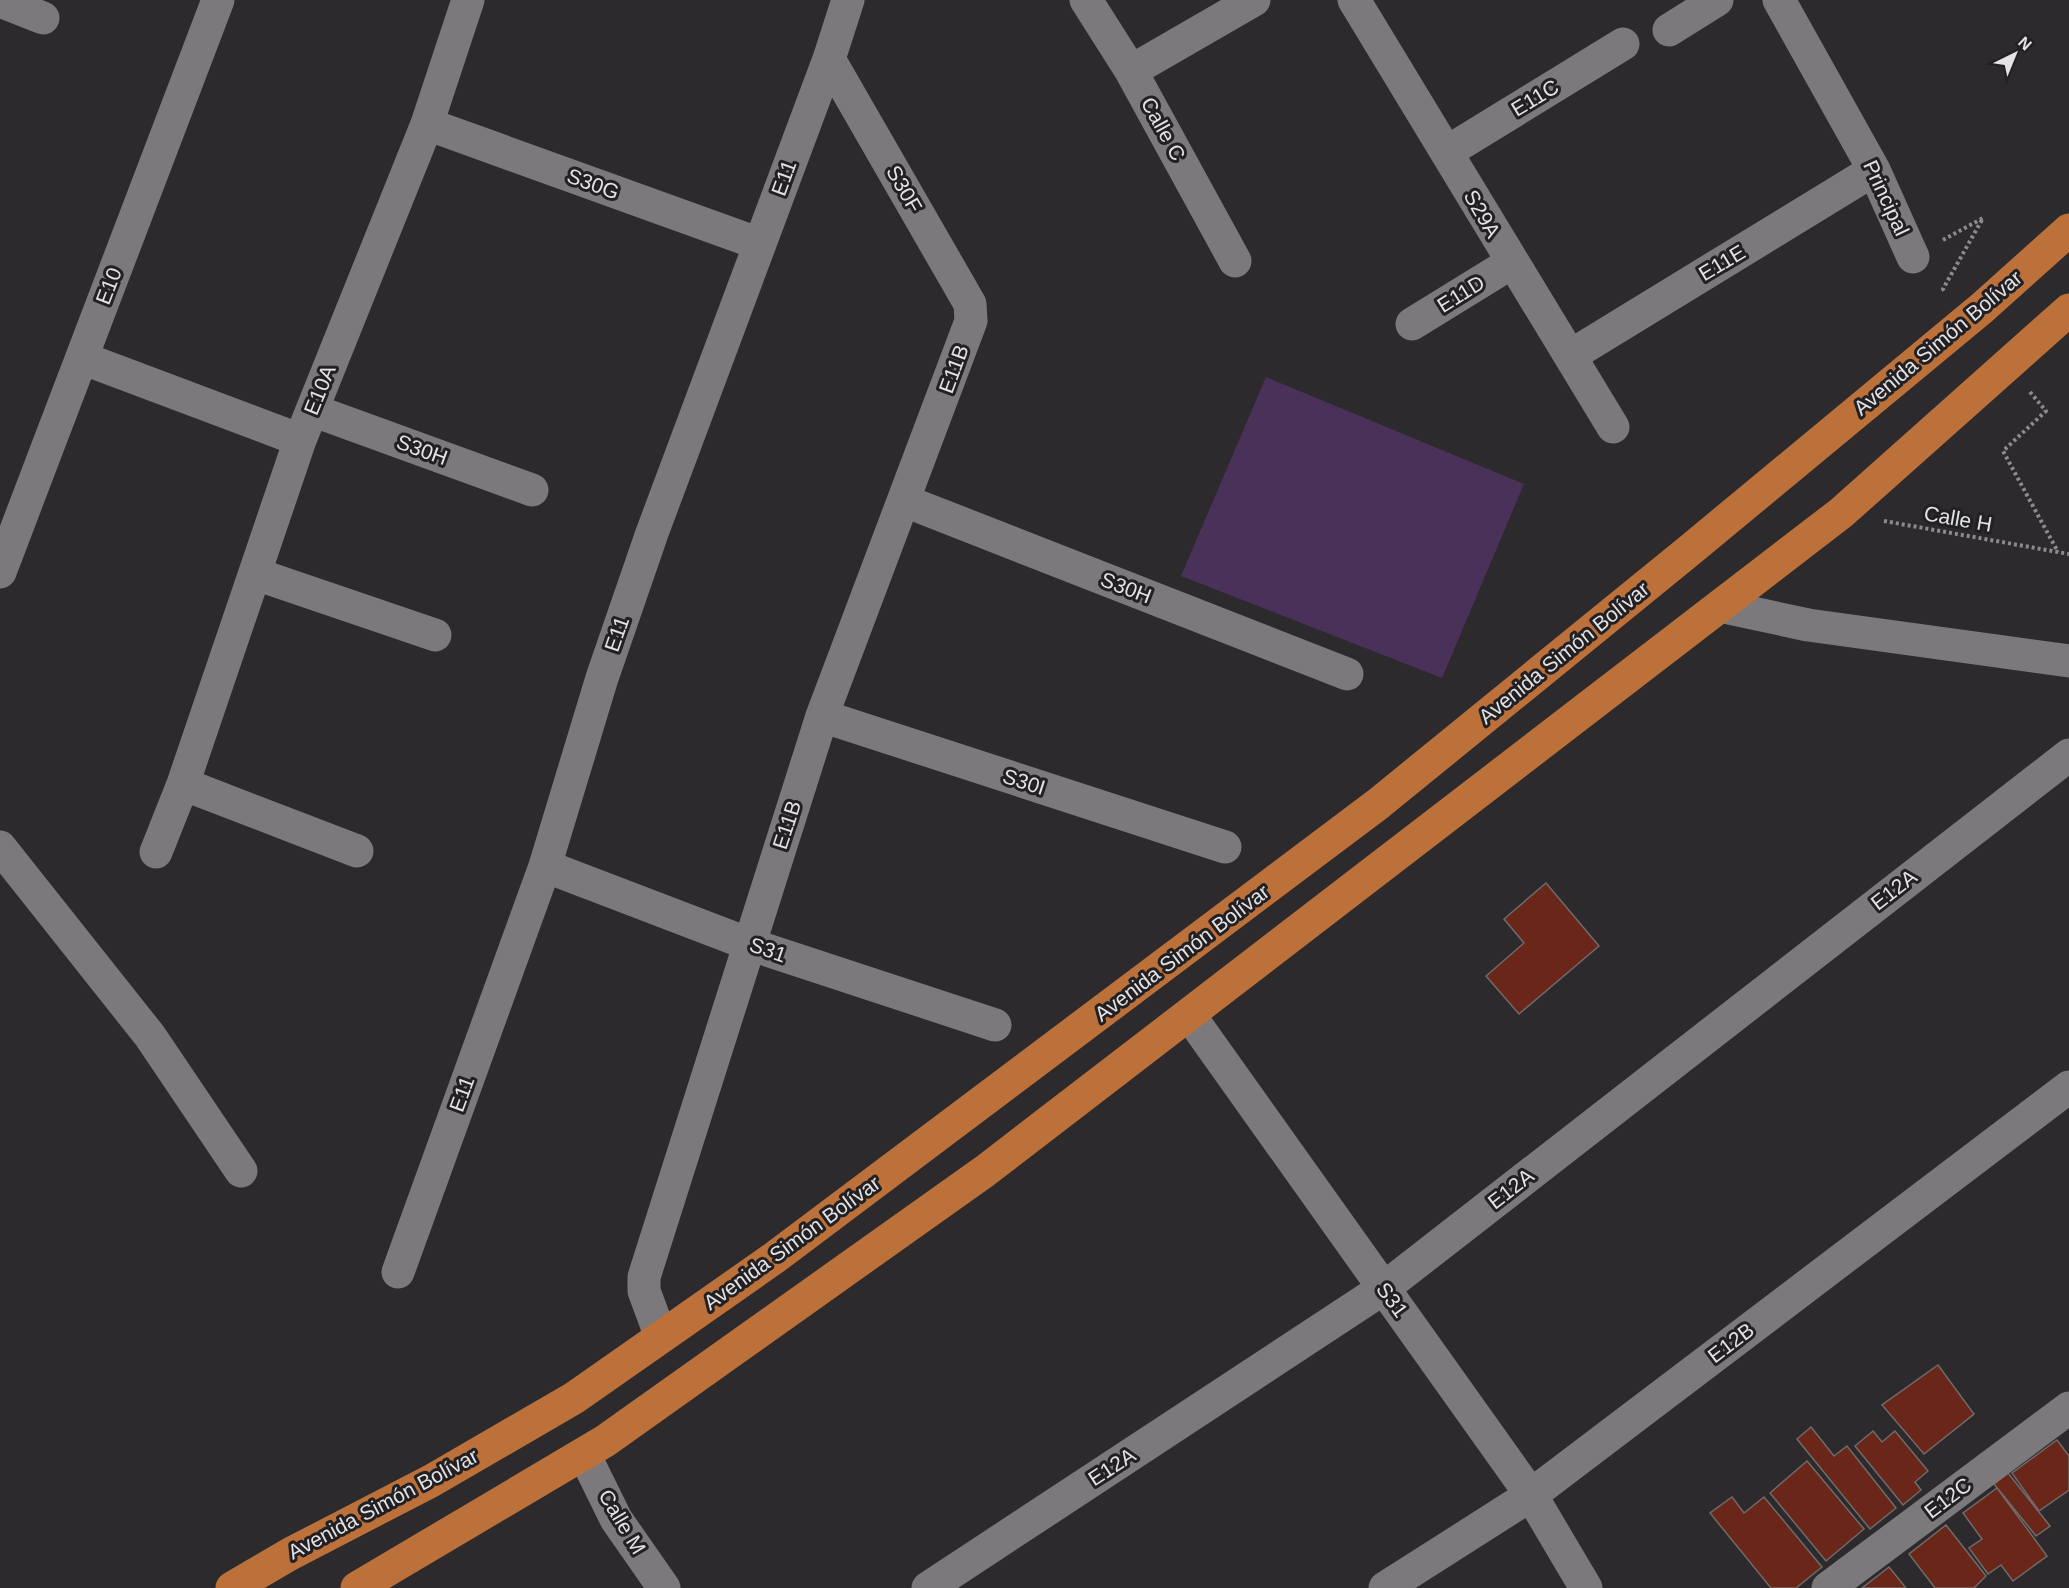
<svg xmlns="http://www.w3.org/2000/svg" width="2069" height="1588" viewBox="0 0 2069 1588" font-family="Helvetica,sans-serif">
<rect width="100%" height="100%" fill="#2c2a2d"/>
<path fill="#4a3159" d="M1266 377 1524 484 1442 678 1181 576Z"/>
<path fill="#6a2719" stroke="#6f6b6a" stroke-width="1.5" d="M1546 883 1599 946 1519 1014 1486 976 1524 943 1504 919Z
M1938 1365 1974 1414 1924 1454 1882 1405Z
M1811 1427 1834 1456 1847 1446 1896 1508 1870 1529 1797 1439Z
M1873 1431 1882 1442 1895 1431 1928 1471 1915 1482 1921 1490 1903 1505 1855 1446Z
M2057 1440 2069 1456V1490L2039 1511 2012 1473Z
M1807 1461 1864 1529 1826 1561 1770 1493Z
M2008 1473 2050 1526 2036 1536 1994 1484Z
M1997 1488 2047 1556 2013 1581 2001 1565 1988 1574 1969 1548 1982 1539 1963 1513Z
M1732 1497 1744 1513 1764 1497 1822 1567 1796 1588H1771L1710 1513Z
M1946 1525 1986 1576 1974 1588H1935L1909 1554Z
M1889 1567 1906 1588H1862Z"/>
<g fill="none" stroke-linecap="round" stroke-linejoin="round">
<path stroke="#8c8a8d" stroke-width="4" stroke-dasharray="3 3" stroke-linecap="butt" d="M1943 240 1983 218 1943 289 1945 292
M2030 392 2046 411 2003 451 2058 552
M1884 521 2069 554"/>
<path stroke="#7b797c" stroke-width="33" d="M1086 0 1131 71 1235 261
M1354 0 1613 427
M1779 0 1874 170 1913 257
M0 1 43 18
M1669 30 1717 0
M1131 71 1254 0
M427 124 760 244
M1447 152 1623 44
M1412 324 1511 263
M1570 356 1874 170
M82 358 300 440
M312 410 532 490
M905 501 1347 674
M0 572 218 0
M256 574 435 635
M1720 606 1808 625 2069 661
M822 716 1225 847
M183 784 357 851
M0 847 150 1036 241 1171
M156 852 183 784 300 440 427 124 468 0
M545 866 749 944 995 1025
M1190 1016 1531 1495 1586 1588
M398 1272 545 866 602 678 652 533 829 59 848 0
M661 1337 644 1291V1277L822 716 971 321 970 304 829 59
M584 1454 616 1519 664 1588
M928 1588 1384 1288 2069 755
M1385 1588 1531 1495 2069 1087
M1828 1588 2069 1408"/>
<path stroke="#bc713a" stroke-width="33" d="M232 1588 290 1554 431 1481 574 1398 774 1258 1378 804 1690 550 1982 308 2069 230
M357 1588 605 1441 985 1171 1841 513 2069 310"/>
</g>
<g text-anchor="middle" stroke-width="6" stroke-linejoin="round" paint-order="stroke">
<g font-size="21" fill="#e3e2e4" stroke="#222023">
<text transform="translate(1535 98) rotate(-31)" y="7">E11C</text>
<text transform="translate(1163 129) rotate(61)" y="7">Calle C</text>
<text transform="translate(784 178) rotate(-70)" y="7">E11</text>
<text transform="translate(593 184) rotate(20)" y="7">S30G</text>
<text transform="translate(904 189) rotate(60)" y="7">S30F</text>
<text transform="translate(1886 198) rotate(65)" y="7">Principal</text>
<text transform="translate(1482 214) rotate(60)" y="7">S29A</text>
<text transform="translate(1722 263) rotate(-31)" y="7">E11E</text>
<text transform="translate(109 286) rotate(-69)" y="7">E10</text>
<text transform="translate(1461 294) rotate(-32)" y="7">E11D</text>
<text transform="translate(1938 343) rotate(-40)" y="7">Avenida Simón Bolívar</text>
<text transform="translate(954 369) rotate(-70)" y="7">E11B</text>
<text transform="translate(320 390) rotate(-68)" y="7">E10A</text>
<text transform="translate(422 450) rotate(20)" y="7">S30H</text>
<text transform="translate(1958 519) rotate(10)" y="7">Calle H</text>
<text transform="translate(1126 588) rotate(21)" y="7">S30H</text>
<text transform="translate(617 634) rotate(-71)" y="7">E11</text>
<text transform="translate(1564 653) rotate(-39)" y="7">Avenida Simón Bolívar</text>
<text transform="translate(1024 782) rotate(18)" y="7">S30I</text>
<text transform="translate(787 825) rotate(-72)" y="7">E11B</text>
<text transform="translate(1894 890) rotate(-38)" y="7">E12A</text>
<text transform="translate(768 950) rotate(19)" y="7">S31</text>
<text transform="translate(1182 953) rotate(-37)" y="7">Avenida Simón Bolívar</text>
<text transform="translate(462 1094) rotate(-70)" y="7">E11</text>
<text transform="translate(1511 1189) rotate(-38)" y="7">E12A</text>
<text transform="translate(792 1243) rotate(-36)" y="7">Avenida Simón Bolívar</text>
<text transform="translate(1392 1300) rotate(54)" y="7">S31</text>
<text transform="translate(1731 1343) rotate(-37)" y="7">E12B</text>
<text transform="translate(1112 1467) rotate(-33)" y="7">E12A</text>
<text transform="translate(1948 1498) rotate(-37)" y="7">E12C</text>
<text transform="translate(383 1504) rotate(-28)" y="7">Avenida Simón Bolívar</text>
<text transform="translate(622 1522) rotate(59)" y="7">Calle M</text>
</g>
</g>
<g transform="translate(2015 54) rotate(43)" stroke="#222023" stroke-width="4.5" paint-order="stroke">
<path d="M0-4.5L10 22L0 15L-10 22Z" fill="#e3e2e4"/>
<text y="-9" font-size="16" font-weight="bold" text-anchor="middle" fill="#e3e2e4">N</text>
</g>
</svg>
